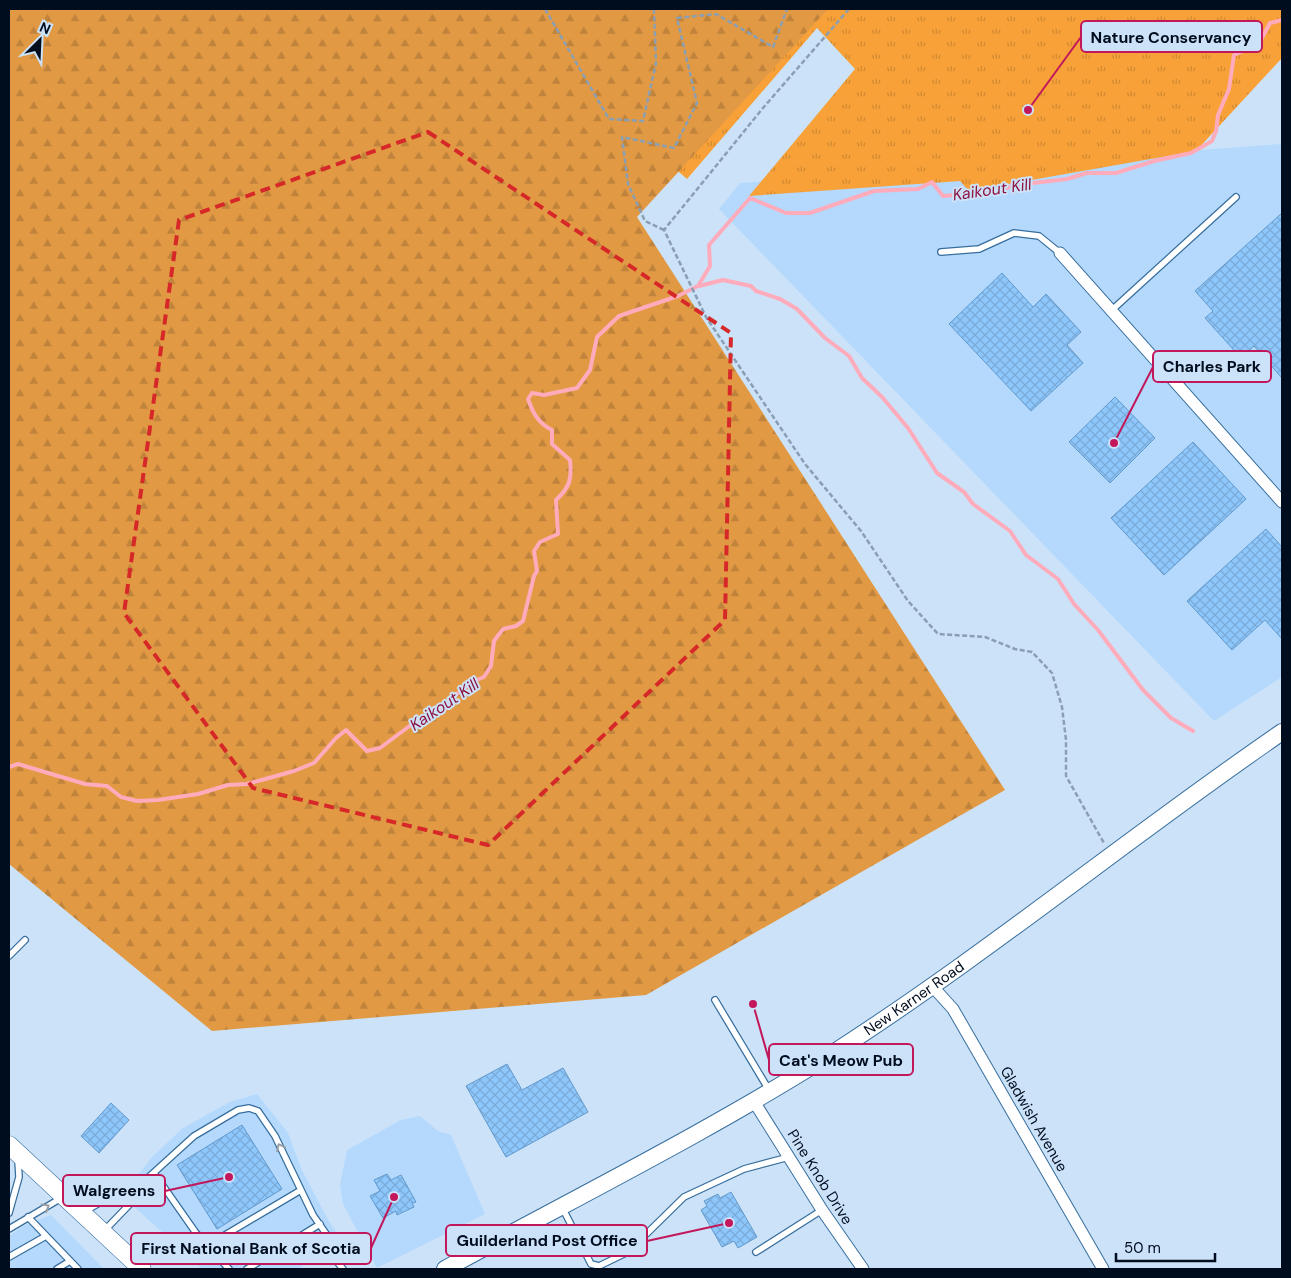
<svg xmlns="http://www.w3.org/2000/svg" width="1291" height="1278" viewBox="0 0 1291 1278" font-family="'DM Sans',sans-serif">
<defs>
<pattern id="grass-tufts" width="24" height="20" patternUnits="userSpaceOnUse" patternTransform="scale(1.25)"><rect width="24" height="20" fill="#f7a138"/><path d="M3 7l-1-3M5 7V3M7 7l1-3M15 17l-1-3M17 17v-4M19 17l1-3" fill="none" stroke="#d28931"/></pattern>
<pattern id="forest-firs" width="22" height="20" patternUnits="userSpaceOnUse" patternTransform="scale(1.25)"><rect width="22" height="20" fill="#e29944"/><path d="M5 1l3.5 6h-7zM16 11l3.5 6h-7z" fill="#c0833b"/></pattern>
<pattern id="building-cross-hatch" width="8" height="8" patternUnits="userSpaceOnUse" patternTransform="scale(1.25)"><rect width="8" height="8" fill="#8ec7fc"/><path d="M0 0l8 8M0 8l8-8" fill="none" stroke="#79aad8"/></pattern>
</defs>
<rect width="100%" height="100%" fill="#cce2f8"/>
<path fill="#b4d9fd" d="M1282 144V677L1214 721 719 209 740 183Z
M257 1094 288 1133 301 1168 327 1218 342 1241 318 1252 299 1269H202L114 1188 141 1172 152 1157 183 1128 230 1102Z
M420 1116 438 1131 451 1135 485 1214 377 1268 343 1204 340 1185 347 1150 401 1120Z
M51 1215 104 1269H9V1236L25 1225Z"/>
<path fill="url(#grass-tufts)" d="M491 9H1282V58L1196 151 969 191 960 181 749 196 855 69 817 28 687 179Z"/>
<path fill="url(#forest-firs)" d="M9 9H828L637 217 1005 790 646 995 212 1031 9 864Z"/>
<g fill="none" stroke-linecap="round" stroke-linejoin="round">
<path stroke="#feabbb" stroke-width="4" d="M699 286 723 280 751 286 756 291 780 299 797 309 825 338 849 356 862 378 882 397 908 428 937 473 964 492 973 504 1010 531 1026 555 1058 579 1074 604 1098 630 1143 690 1171 718 1193 731
M9 767 18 764 85 784 107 786 121 797 137 801 158 800 198 794 228 785 247 784 294 771 314 763 336 738 346 730 367 751 380 748 419 719 430 717 471 682 484 677 491 666 494 641 503 629 516 626 523 621 534 576 537 571 534 551 540 542 558 534 556 500C570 487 572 479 570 460L552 444V430C538 423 533 413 528 399L532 393 544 395 577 388 590 370 597 337 619 316 678 296 698 286 710 266 709 245 750 198 786 213H810L874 191 918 189 932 182 943 196 993 192 1016 185 1067 179 1087 173H1116L1154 161 1191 153 1212 141 1216 131 1218 115 1229 89 1234 55 1258 45 1270 23 1282 20"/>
</g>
<path fill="url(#building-cross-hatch)" stroke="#6199cb" d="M1282 213V378L1254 346 1241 358 1205 318 1213 311 1195 291Z
M1002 273 1033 307 1046 294 1081 332 1067 345 1083 363 1031 411 949 324Z
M1115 397 1155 438 1110 483 1069 442Z
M1193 442 1246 499 1164 575 1111 518Z
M1266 529 1282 547V639L1265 620 1232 650 1187 601Z
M507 1064 522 1090 563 1068 588 1112 506 1157 466 1086Z
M111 1103 129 1120 99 1153 81 1136Z
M242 1125 282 1189 217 1229 177 1165Z
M387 1174 391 1180 401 1175 416 1202 412 1203 414 1207 397 1215 396 1211 383 1218 370 1196 380 1191 374 1180Z
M731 1192 757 1237 738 1248 734 1241 722 1247 701 1210 707 1206 704 1201 718 1194 720 1198Z"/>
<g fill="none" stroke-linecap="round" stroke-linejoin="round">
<defs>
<path id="service" d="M941 252 979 249 1014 233 1039 236 1060 253
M1112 310 1236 197
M9 956 25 940
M715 1000 769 1090
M154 1173 196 1233 217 1256
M562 1207 591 1264 599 1266 628 1252 684 1197 744 1169 789 1157
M85 1211 124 1189 139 1186
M9 1213 19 1177 18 1160
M28 1217 78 1269
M9 1229 63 1197
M104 1231 130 1204 139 1186 194 1136 238 1110 249 1108 258 1111 275 1136 313 1215 329 1238 334 1258 343 1269
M756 1252 822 1210
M9 1257 46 1236
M57 1269 70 1261
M229 1269 217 1256 216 1246 225 1235 301 1190
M247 1269 320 1224"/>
<path id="minor" d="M1060 253 1282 502
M933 987 953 1009 1103 1269
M753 1100 822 1210 863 1269"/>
<g id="secondary">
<path id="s1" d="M445 1269C573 1199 706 1133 830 1055 986 955 1129 837 1282 732"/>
</g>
<path id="primary" d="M9 1145 142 1269"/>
</defs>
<use href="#service" stroke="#376e9d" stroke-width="8"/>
<use href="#minor" stroke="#376e9d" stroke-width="13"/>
<use href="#secondary" stroke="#376e9d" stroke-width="18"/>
<use href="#primary" stroke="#376e9d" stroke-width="19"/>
<path stroke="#8b9fb3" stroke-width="2.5" stroke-dasharray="5 2.5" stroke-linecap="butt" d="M545 9 609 119 643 121 656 63 654 9
M849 9 763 108 664 230 706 317 805 464 861 531 908 601 938 634 985 637 1015 649 1032 652 1052 673 1062 707 1066 740V776L1104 843
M664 230 645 221 628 184 622 137 674 148 697 103 677 18 716 14 773 47 787 9"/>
<use href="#service" stroke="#fff" stroke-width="5.5"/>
<use href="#minor" stroke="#fff" stroke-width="11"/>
<use href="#secondary" stroke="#fff" stroke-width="16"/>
<use href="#primary" stroke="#fff" stroke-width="18"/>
</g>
<defs><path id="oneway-chevron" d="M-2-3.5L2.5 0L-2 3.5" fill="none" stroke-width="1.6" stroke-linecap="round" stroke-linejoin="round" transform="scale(1.25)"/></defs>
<g stroke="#999ea5">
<use href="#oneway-chevron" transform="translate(280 1147) rotate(-116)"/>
<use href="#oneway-chevron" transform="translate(46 1207) rotate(-31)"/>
</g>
<path fill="none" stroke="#d62828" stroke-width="4" stroke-dasharray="10 6" stroke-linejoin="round" d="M428 132 731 333 725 620 488 845 253 788 124 613 179 220Z"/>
<g text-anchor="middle" stroke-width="4" stroke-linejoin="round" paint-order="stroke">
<g font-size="15" fill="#000d1f" stroke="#cce2f8">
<text dy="5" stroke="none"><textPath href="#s1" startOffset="542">New Karner Road</textPath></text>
<text transform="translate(1034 1119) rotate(60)" y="5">Gladwish Avenue</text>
<text transform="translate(820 1177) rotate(58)" y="5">Pine Knob Drive</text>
</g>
<g font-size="16" font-style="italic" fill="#8e1440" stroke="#cce2f8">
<text transform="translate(992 189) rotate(-8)" y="6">Kaikout Kill</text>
<text transform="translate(444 704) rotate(-34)" y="6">Kaikout Kill</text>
</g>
</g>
<path fill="none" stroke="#c2185b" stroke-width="2" d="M1028 110L1081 37M1114 443L1153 367M753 1004L769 1060M229 1177L165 1191M729 1223L647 1241M394 1197L371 1248"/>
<g fill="#c2185b" stroke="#cce2f8" stroke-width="2">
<circle cx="1028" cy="110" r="5"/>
<circle cx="1114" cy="443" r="5"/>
<circle cx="753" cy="1004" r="5"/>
<circle cx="229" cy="1177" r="5"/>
<circle cx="729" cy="1223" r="5"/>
<circle cx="394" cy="1197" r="5"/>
</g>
<g fill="#cce2f8" stroke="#c2185b" stroke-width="2">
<rect x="1081" y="21" width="181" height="31" rx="5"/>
<rect x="1153" y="351" width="118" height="31" rx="5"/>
<rect x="769" y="1044" width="144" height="31" rx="5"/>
<rect x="63" y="1175" width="102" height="31" rx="5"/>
<rect x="446" y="1225" width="201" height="31" rx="5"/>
<rect x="131" y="1233" width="240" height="31" rx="5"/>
</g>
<g font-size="16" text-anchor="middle" font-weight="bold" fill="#000d1f">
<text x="1171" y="43">Nature Conservancy</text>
<text x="1212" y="372">Charles Park</text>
<text x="841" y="1066">Cat's Meow Pub</text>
<text x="114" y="1196">Walgreens</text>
<text x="547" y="1246">Guilderland Post Office</text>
<text x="251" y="1254">First National Bank of Scotia</text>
</g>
<rect width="1291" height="1278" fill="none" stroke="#000d1f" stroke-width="20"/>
<g transform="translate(40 40) rotate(24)" stroke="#cce2f8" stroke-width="4" paint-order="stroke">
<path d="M0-4L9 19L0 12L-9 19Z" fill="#000d1f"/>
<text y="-8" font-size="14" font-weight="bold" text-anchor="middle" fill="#000d1f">N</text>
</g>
<path d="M1116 1253v8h99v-8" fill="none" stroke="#000d1f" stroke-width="2.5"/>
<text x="1124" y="1253" font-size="15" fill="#000d1f" stroke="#cce2f8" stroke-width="4" paint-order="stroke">50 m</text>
</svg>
